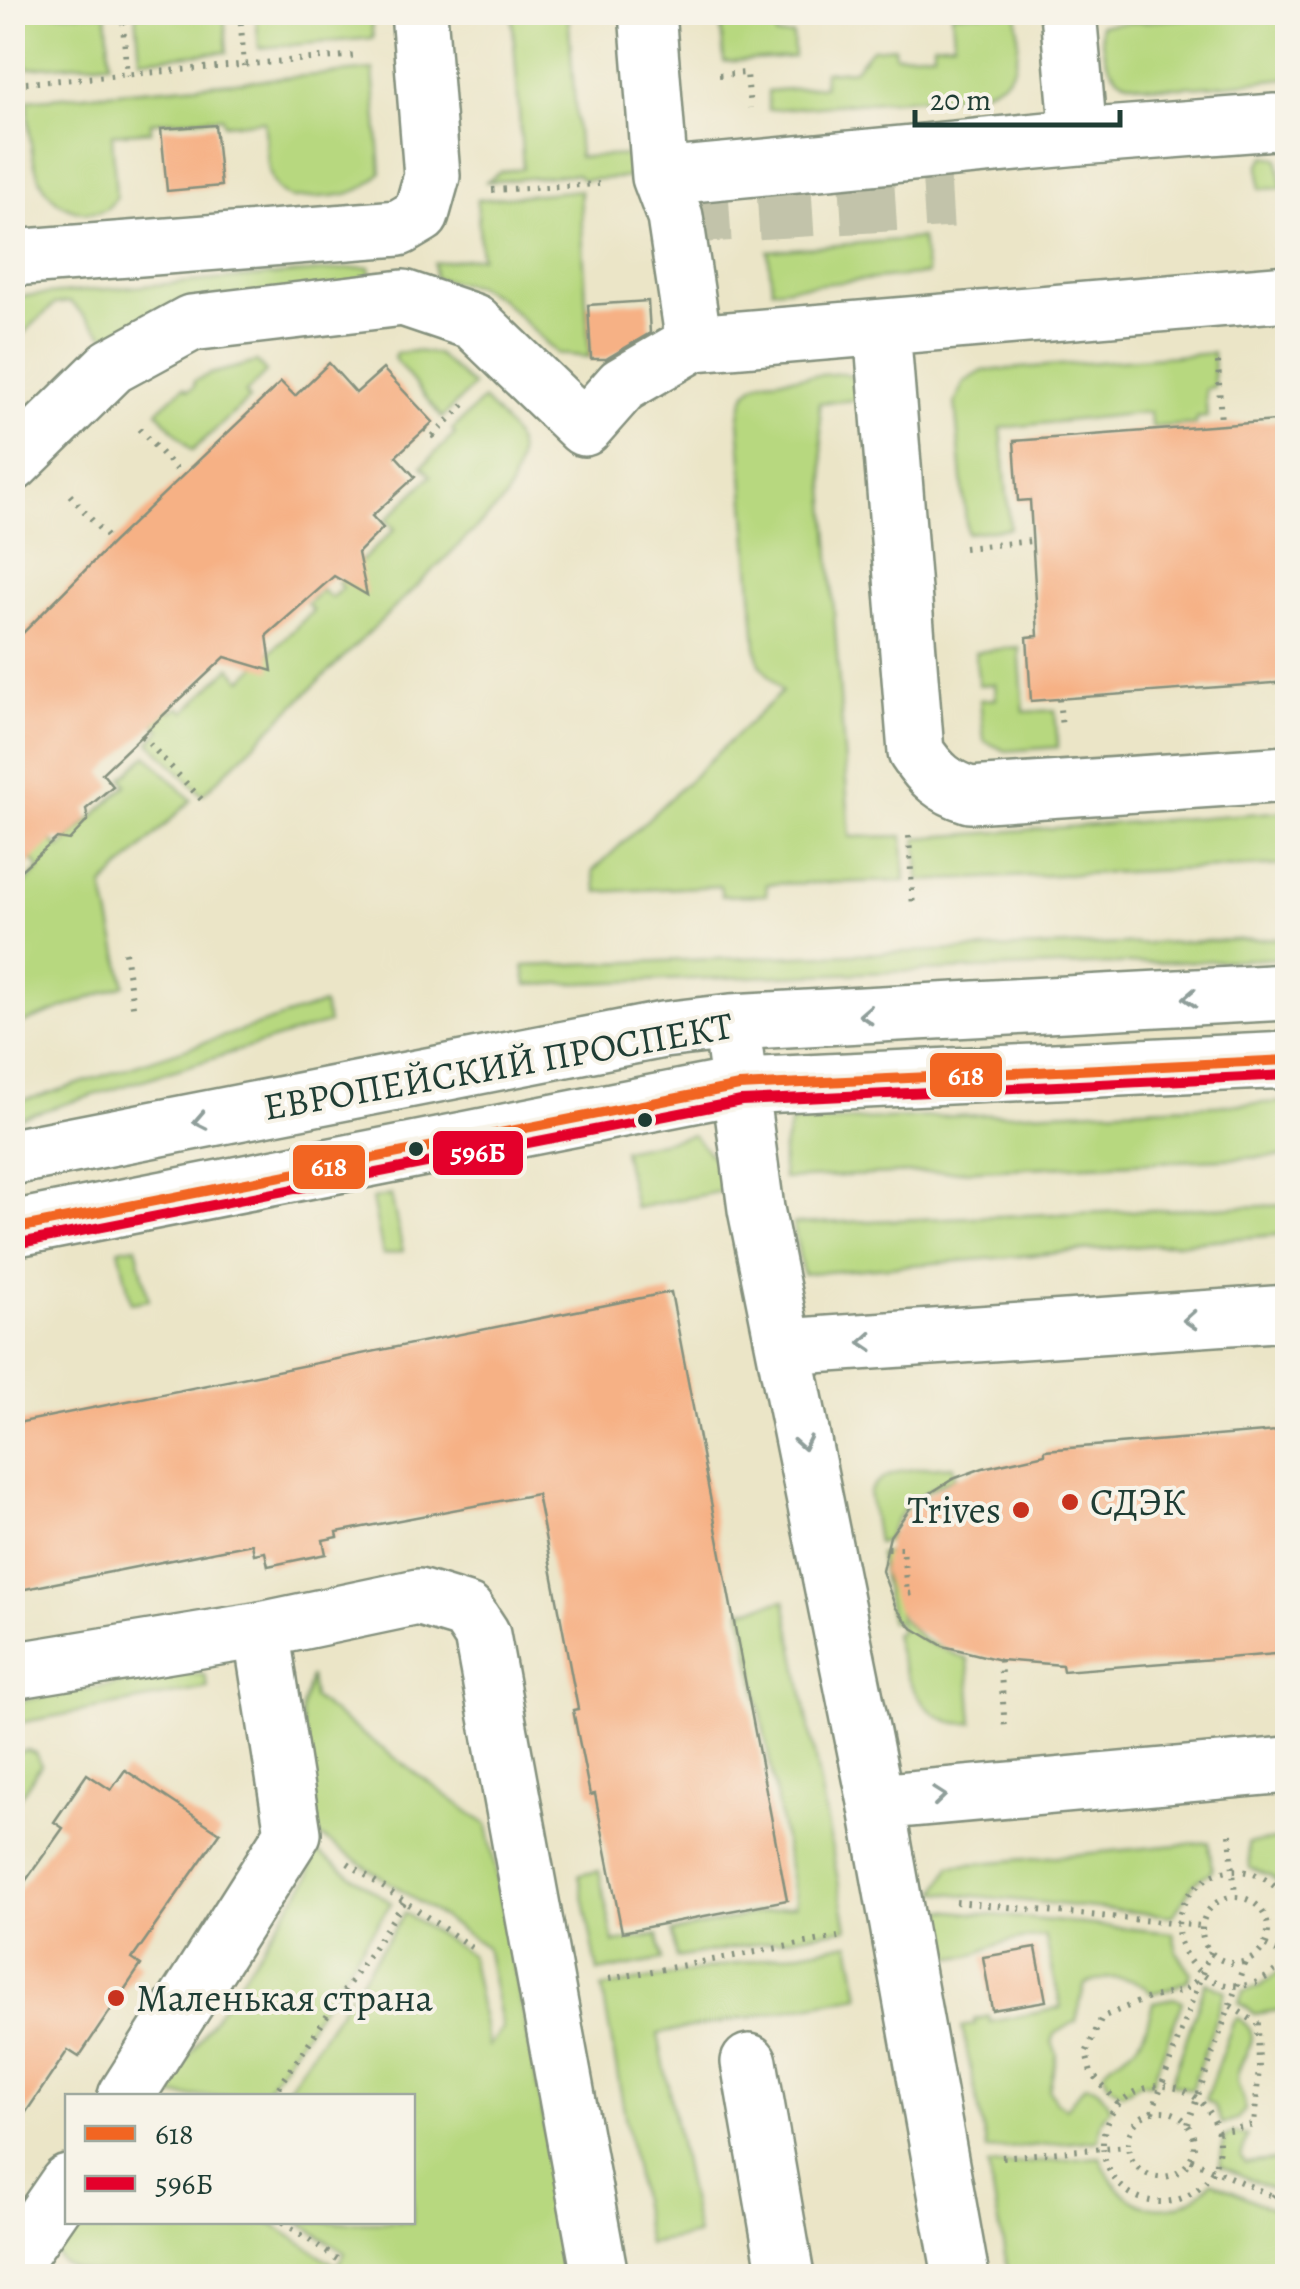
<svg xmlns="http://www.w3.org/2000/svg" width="1300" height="2289" viewBox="0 0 1300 2289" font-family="Alegreya,serif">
<rect width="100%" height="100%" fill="#f7f3e8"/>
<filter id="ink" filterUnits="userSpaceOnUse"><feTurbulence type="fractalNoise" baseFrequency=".01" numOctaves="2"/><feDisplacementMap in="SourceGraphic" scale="20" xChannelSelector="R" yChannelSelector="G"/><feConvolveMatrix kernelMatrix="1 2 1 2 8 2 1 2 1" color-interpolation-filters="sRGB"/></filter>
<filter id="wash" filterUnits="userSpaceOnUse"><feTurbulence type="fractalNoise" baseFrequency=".0048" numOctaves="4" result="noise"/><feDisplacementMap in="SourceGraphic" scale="40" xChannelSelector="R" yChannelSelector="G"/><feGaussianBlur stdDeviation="2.25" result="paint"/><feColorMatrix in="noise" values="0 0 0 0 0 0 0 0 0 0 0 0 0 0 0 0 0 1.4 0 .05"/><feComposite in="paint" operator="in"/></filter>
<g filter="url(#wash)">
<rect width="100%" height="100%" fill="#ebe5c7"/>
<path fill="#b7d87f" stroke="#6b8a5a" stroke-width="2.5" d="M1267 12 1287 13V78C1252 81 1142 98 1117 76 1103 63 1102 43 1100 25Z
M21 13H106L110 62 26 68Z
M136 13H224L227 52 140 59Z
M256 13H370L373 38 259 48Z
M512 13H568L579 157 634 155 635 177 583 180 576 174 485 182 500 172 523 168Z
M720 13H775L777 36 793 35 794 57 724 62Z
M952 13H1017C1020 58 1022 83 970 94L768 110V91L824 86V72L854 70 872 49 894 47 895 55 934 52V44L954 42Z
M373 70 381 172C360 201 323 196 291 198 262 187 268 147 264 121L224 124 222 117 151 122V131L112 134 116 197C109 211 98 214 83 212 29 203 30 142 28 100Z
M1265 156 1278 158 1282 188 1260 189 1259 165Z
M580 190 589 357 558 354 502 300 477 286 435 278 434 263 481 257 477 200Z
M921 238 927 274 772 289 768 251Z
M370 267 369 281 109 340 70 302 55 304 13 343V297Z
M1276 350H1287V405L1281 406Z
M415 351 437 354 473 386 442 418 394 358 396 353Z
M1213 353 1214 387 1205 389 1207 417 1197 418 1196 424 1152 427 1149 412 1001 428 1010 528 967 533 955 403 964 382 983 371Z
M257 362 266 372 245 394 249 399 192 451 157 411 184 387 188 390 194 387V381L210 374Z
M844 373 861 382 868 399 819 403 850 837 903 836 905 881 767 884 766 895 722 896 720 886 598 892 593 871 782 692 760 664 756 646 739 422C742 400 743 387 766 380Z
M483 400C523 441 528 446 505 500L202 795 150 742 161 730 154 723 170 708 173 712 179 707 185 712 230 667 242 680 313 611 307 604 322 590 331 598 342 588 338 583 395 529 386 520 431 476 422 466 455 434 452 430Z
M1019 647 1024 712 1055 710 1058 747 1006 751 984 741 980 700 996 699 995 684 979 685 975 652Z
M147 755 191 800 103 886 125 985 13 1027V896L40 869 29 856 49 838 60 848 127 785 123 778Z
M1287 811V865L919 881 917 838Z
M1288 938 1287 958 527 985 524 966Z
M323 1004 328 1023 13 1120V1102L41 1096Z
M1287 1102V1156L783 1179V1151L791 1123Z
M693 1135 717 1162 723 1191 635 1208 623 1150Z
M391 1195 403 1251 383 1255 372 1199Z
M1287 1205V1234L803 1274 793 1224Z
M136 1246 149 1300 131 1303 119 1249Z
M953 1466 955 1477C924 1491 897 1507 886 1541L877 1543 869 1492C888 1465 922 1469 953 1466Z
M892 1552 900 1617 923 1640 968 1660 973 1723C922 1729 902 1673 894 1634L900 1632 898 1621 891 1622 879 1554Z
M785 1600 847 1928 676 1958 672 1932 796 1905 742 1610Z
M180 1673 205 1675 208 1688 13 1724V1702Z
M310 1676 313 1698 487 1825 574 2276H121C99 2273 67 2275 56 2254L78 2222H269L337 2266 345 2253 299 2222H412V2096H282L405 1913 470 1955 488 2046 502 2029 486 1947 317 1834 301 1712Z
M27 1750 35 1753 41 1765 13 1808V1753Z
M1287 1839H1288L1287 1894 1271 1876 1250 1868 1248 1843Z
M1209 1842 1212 1871 1194 1883 1173 1916 937 1892 950 1866Z
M316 1851 391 1903 262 2096H162L309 1877Z
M599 1871 614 1943 658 1935 662 1960 598 1972 579 1875Z
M942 1910 1173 1933 1177 1952 1191 1972 1188 1980 1170 1989 1151 1993C1135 1974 1106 1976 1085 1984L1076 2021 1055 2034 1052 2042 1057 2054 1049 2090 1056 2102 1066 2108 1085 2085C1100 2085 1103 2096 1110 2107L1101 2121 1098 2140 987 2150 962 2027 975 2024 974 2020 989 2016 990 2022 1061 2008 1045 1936C1032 1938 1017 1939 1003 1943 979 1950 975 1960 947 1956Z
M850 1943 860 1996 658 2034 697 2235 648 2244 602 1988Z
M1287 1966V2009L1255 2014 1239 2002 1243 1992 1261 1986Z
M1206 1982 1225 1991 1191 2090 1171 2083Z
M1174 1998 1182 2002 1152 2082 1141 2083 1122 2093C1112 2088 1106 2083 1104 2072 1112 2059 1128 2055 1137 2044 1146 2032 1150 2016 1153 2002Z
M1238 2018C1269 2039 1239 2053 1237 2078 1237 2089 1245 2098 1245 2110L1237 2119 1222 2124 1213 2105 1205 2100 1234 2020Z
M1233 2133 1248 2136 1241 2157 1245 2163 1282 2159 1287 2152V2144V2169L1272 2189 1220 2166 1224 2137Z
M1100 2157C1119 2210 1174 2227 1212 2181L1287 2216V2276H1009L988 2166Z"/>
<g id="blocks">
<path fill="#f6b185" d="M215 125 221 186 167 191 161 129Z
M648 301 650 333 606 359H591L588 305Z
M329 363 356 393 383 369 433 422 396 456 415 477 372 516 383 528 358 553 367 595 334 576 267 635 272 671 225 657 102 773 113 786 86 809 88 820 69 840 57 838 12 878V644L112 543 281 382 295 396Z
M1288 420V682L1031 701 1027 637 1038 636 1030 500 1018 501 1014 441Z
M671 1292 787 1900 622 1932 595 1794 590 1795 573 1710 578 1709 537 1494 337 1532 338 1537 323 1540 326 1554 268 1566 265 1552 254 1554 252 1544 20 1590 12 1541V1424Z
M1288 1430V1653L1063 1671 1062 1665 1000 1660 943 1646 911 1627 896 1608 882 1571 890 1536 913 1504 953 1479 983 1468 1045 1454V1450Z
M125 1770 220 1833 132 1959 141 1965 79 2057 68 2050 12 2133V1900L63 1828 54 1822 87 1774 111 1790Z
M1036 1948 1046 2001 992 2010 983 1957Z"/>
</g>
</g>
<g filter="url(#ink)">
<use href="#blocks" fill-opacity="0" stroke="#85917e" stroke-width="2.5"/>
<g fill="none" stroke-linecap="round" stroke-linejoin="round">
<path stroke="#c2c3aa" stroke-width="55" stroke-dasharray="55 28" stroke-linecap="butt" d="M675 217 952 200"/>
<defs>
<path id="minor" d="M647 12 660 177 675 217 694 343
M1068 12 1079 137
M660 177 1079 137 1275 122
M12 258 399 228 421 215 432 176 419 12
M882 328 916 752C931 775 944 787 970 795L1288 774
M12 464 112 366 191 323 403 298 474 322 584 428 622 385 694 343 1288 293
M735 1052 756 1209 876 1802 1288 1765
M12 1157 663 1030 731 1022 1288 992
M12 1229 739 1086 1288 1060
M784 1347 1288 1313
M12 1671 261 1630 418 1597 467 1612 482 1635 600 2276
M876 1802 961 2276
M749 2062 786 2276
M126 2096 293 1833 261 1630
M12 2264 68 2183"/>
</defs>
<use href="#minor" stroke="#85917e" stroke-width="60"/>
<path stroke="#85917e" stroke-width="6" stroke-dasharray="2.5 8" stroke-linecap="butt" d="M122 12 127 76
M240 12 244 66
M1130 14 1145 12
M719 75 747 73 750 108
M26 83 358 55
M492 190 599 184
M1218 362 1221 425
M139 429 182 476
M425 429 433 436 469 400
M70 495 112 543
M964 548 1032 541
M1059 699 1062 728
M142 736 202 800
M909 836 913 909
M125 952 134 1013
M888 1548H903L907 1594 914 1593
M1000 1660 1005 1729
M1230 1834 1235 1896
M348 1863 474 1949
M1202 1930a33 33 0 1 1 66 0a33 33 0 1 1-66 0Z
M956 1902 1202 1926
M1288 1902C1275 1882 1254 1869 1230 1871 1217 1872 1205 1878 1196 1887 1139 1944 1231 2032 1288 1957
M1266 1946 1288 1957
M609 1979 838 1937
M1103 2144a58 58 0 1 1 116 0a58 58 0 1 1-116 0Z
M273 2096 405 1901
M1118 2103 1091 2073 1086 2053 1102 2017 1148 1998 1183 1991 1202 1976
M1128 2144a33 33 0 1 1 66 0a33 33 0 1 1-66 0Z
M1152 2112 1210 1951
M1188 2124 1245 1962
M1218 2132 1254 2125 1259 2068 1258 2024 1231 2006
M1002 2157 1127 2146
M1191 2160 1288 2203
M1273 2197 1288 2178
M283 2222 340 2261"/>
<use href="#minor" stroke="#fff" stroke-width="55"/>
<defs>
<path id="bus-1" d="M12 1229 739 1086 1288 1060"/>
<path id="bus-2" d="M15 1244 741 1101 1288 1075"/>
</defs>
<use href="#bus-1" stroke="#f7f3e8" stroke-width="18"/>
<use href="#bus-2" stroke="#f7f3e8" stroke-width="18"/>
<use href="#bus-1" stroke="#f26522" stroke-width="10"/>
<use href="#bus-2" stroke="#e4002b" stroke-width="10"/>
</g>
<defs><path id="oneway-chevron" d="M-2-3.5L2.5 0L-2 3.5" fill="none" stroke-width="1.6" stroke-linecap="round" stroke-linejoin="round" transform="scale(2.5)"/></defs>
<g stroke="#8f9e9a">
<use href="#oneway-chevron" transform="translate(1190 998) rotate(177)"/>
<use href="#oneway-chevron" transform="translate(866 1015) rotate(177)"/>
<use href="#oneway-chevron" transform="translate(200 1121) rotate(169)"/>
<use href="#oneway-chevron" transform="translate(1190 1320) rotate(176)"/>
<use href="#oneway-chevron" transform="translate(866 1342) rotate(176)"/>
<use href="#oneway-chevron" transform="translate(803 1443) rotate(79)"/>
<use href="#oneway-chevron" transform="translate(939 1796) rotate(-6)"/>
</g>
</g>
<g fill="#1f3d34" stroke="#f7f3e8" stroke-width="4">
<circle cx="645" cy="1120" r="9"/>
<circle cx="416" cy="1149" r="9"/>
</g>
<g fill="#c8321e" stroke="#f7f3e8" stroke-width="4">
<circle cx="1070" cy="1502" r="10"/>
<circle cx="1021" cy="1510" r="10"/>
<circle cx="116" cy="1998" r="10"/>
</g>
<g text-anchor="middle" stroke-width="8" stroke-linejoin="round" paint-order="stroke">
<g font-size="38" fill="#1f3d34" stroke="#f7f3e8">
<text transform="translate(498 1066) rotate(-10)" y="13">ЕВРОПЕЙСКИЙ ПРОСПЕКТ</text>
</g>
<g font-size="38" fill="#1f3d34" stroke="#f7f3e8" text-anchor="start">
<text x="1090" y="1515">СДЭК</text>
<text x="1001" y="1523" text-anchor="end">Trives</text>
<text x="136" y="2011">Маленькая страна</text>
</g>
</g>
<g stroke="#f7f3e8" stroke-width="4">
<rect x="928" y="1051" width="76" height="48" rx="10" fill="#f26522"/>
<rect x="431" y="1129" width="94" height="48" rx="10" fill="#e4002b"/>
<rect x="291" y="1143" width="76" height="48" rx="10" fill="#f26522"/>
</g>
<g font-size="28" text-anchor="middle" font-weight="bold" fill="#fff">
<text x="966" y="1085">618</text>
<text x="478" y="1162">596Б</text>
<text x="329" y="1176">618</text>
</g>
<rect width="1300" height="2289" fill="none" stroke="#f7f3e8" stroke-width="50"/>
<rect x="65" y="2094" width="350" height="130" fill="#f7f3e8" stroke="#a1aaa0" stroke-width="2.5"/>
<rect x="85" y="2126" width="50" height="15" fill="#f26522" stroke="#a1aaa0" stroke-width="2.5"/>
<text x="155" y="2144" font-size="30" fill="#1f3d34">618</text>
<rect x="85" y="2176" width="50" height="15" fill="#e4002b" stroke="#a1aaa0" stroke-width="2.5"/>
<text x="155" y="2194" font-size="30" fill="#1f3d34">596Б</text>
<path d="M915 110v15h205v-15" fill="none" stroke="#1f3d34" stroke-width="5"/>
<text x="930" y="110" font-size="30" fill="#1f3d34" stroke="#f7f3e8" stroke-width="8" paint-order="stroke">20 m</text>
</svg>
